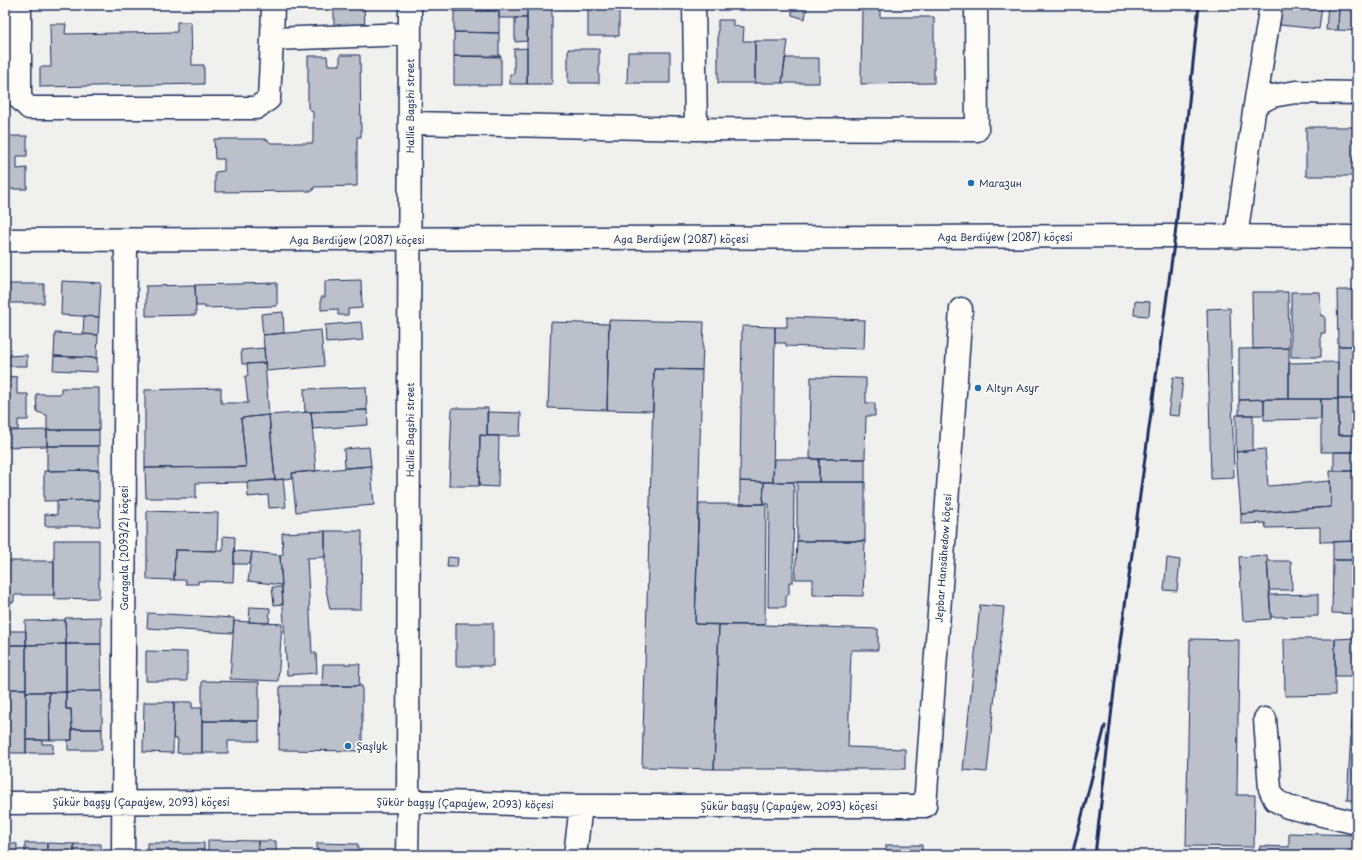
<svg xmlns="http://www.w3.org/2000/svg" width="1362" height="860" viewBox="0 0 1362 860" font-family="'Playpen Sans',sans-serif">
<rect width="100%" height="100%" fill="#f0f0ee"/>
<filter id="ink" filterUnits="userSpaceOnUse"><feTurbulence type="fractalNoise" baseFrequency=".025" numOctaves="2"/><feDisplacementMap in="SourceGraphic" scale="8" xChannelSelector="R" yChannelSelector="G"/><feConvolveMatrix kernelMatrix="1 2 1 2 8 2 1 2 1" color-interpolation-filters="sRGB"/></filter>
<g filter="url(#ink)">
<path fill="#bbc0ca" stroke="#1b2f5e" d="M334 5H364L365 27 334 28Z
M454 5H488V11H454Z
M488 5H527V18H499V11H488Z
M527 5H555V7H552V84H527Z
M562 5H601V8H562Z
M601 5H619V36H588V8H601Z
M758 5H792V8L758 9Z
M792 5H807L805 19 792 15Z
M862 5H880V17H934V83L861 84Z
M1282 5H1322L1319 29 1280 25Z
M1328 5H1339L1338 30H1326Z
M1339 5H1357V31L1338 30Z
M454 11H499V33L454 32Z
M515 18H527V41L515 42Z
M718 20H733V26L744 27 743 41H755V83H718Z
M177 22H191L192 65H204V84L40 87V67H51L50 24H66L65 34 177 32Z
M454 32 499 33V57L454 56Z
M755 41H788L782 83H755Z
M527 48V84H510V74H514V49Z
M568 49H599V83H568Z
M628 52H670V83H627Z
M340 55H360L361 137H357V186L314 187 313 191 215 192V172L224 171V159H215L214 139H266L271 143H313V112L308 108V56H327L328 65H340Z
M454 56H501V85H454Z
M785 58H819V83H782Z
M1306 127H1357V176H1306Z
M5 136H27V156H17V169L27 168V189H5Z
M361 280 362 308 348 309V315H338V309L321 310V297H325V281Z
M62 281 101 283 99 317 61 315Z
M277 283V306L205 308V306H196L195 285Z
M5 284H44V303H5Z
M195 285 196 315 146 316V286Z
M1337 290H1357V346H1338Z
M1252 292H1288L1289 348 1253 349Z
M1291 292H1320L1321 316H1325V333H1321V357H1291Z
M1135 301 1150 302 1149 316 1134 315Z
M5 306H6L7 356H5Z
M1230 308 1234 478 1211 479 1207 309Z
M283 312 284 333 263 335 261 314Z
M84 316 99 317 98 335 83 334Z
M787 317 865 320 864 349 786 346V343H775V327H787Z
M609 320 704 322 702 370 654 369 653 411 607 410Z
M361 322 363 340 326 343 325 325Z
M551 322 609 324 607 410 548 408Z
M742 326 775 327 773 482 740 481Z
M321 330 324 366 266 371 263 335Z
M55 333 98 335 97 358 54 356Z
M1338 346H1357V399H1338Z
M264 348 265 363 242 364 241 350Z
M1289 348V399L1239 400V349Z
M27 355V366H7V356Z
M5 356H7V376L17 377V394H28V420H18V430H5Z
M54 356 97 358V372L53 370Z
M1338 362V399H1289V363Z
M265 363 269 415 241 418 246 467 145 468V390L221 388V403H248L245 376H248L247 364Z
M654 369 702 370 695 624 719 625 714 769 642 767Z
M811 377 866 378V403H875V416H866L865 459H810Z
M1173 377 1183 378 1179 416 1168 415Z
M366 387 367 410 305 412 304 389Z
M61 388H99V430H47V415L37 412 36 394H61Z
M1264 399V415H1239V400Z
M1264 399H1321V419L1264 420Z
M1321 399H1338V435H1357V452H1321Z
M1338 399H1357V435H1338Z
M452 408H488L487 436 480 435 479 486H449Z
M367 410 368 425 313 429 311 412Z
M311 412 316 471 292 473 293 478 275 480 269 415Z
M487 412 521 413 520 436H487Z
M269 415 275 480 247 482 196 483V498H146L145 468 246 467 241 418Z
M1236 415H1253V450L1236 452Z
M47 430V446L5 447V431Z
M47 430H99V446H47Z
M480 435 499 436 498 487 479 486Z
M47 446H99V470L47 471Z
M5 447H6L7 502H5Z
M369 447 371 466 345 468 344 449Z
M1265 449 1268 486 1330 481 1331 507 1241 514 1236 452Z
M1334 452H1357V471H1334Z
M774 459H819V482H773Z
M819 459H865V482H819Z
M371 466 374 505 296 512 292 473Z
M99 470V500L44 501V471Z
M1330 471H1357V541L1320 542V527L1266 528 1265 523 1241 524V514L1331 507Z
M283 479 286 507 269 508 268 495 248 497 247 482Z
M740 481 764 482 763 504H740Z
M764 482H794L793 582H789V594L786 597V607H768L769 504H763Z
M797 482H865V541H797Z
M99 500 100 526H45V514L57 515V501Z
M699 504H766L765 625 695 624Z
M147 511 218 513 217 551 175 550 174 580 147 579Z
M325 531V557L307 558 312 653H316L317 673 287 675 280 555H283L282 533Z
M325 531H362L361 609H330L325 585Z
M223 536 235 537 233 582 198 581V584H186V580H174L175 550 223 551Z
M54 540H99V598L54 599Z
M797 541H865L863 596 813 595V579H795Z
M1357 541V560H1333V542Z
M234 551 252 552 250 564H234Z
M252 552 280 555 282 585 248 581Z
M1267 555 1271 619 1243 621 1239 557Z
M448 557 458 558 457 567H447Z
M1167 558 1180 560 1177 591 1164 590Z
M1333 560H1357V614L1332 613Z
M5 561H54V595H14V602L5 603Z
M1267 561H1291L1292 590H1269Z
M272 587H282L283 604 274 605Z
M1318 594V616L1271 617 1269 595Z
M980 605 1004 607 987 772 963 770Z
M250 607 270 608 269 623 249 622Z
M148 613 234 618 233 633 147 628Z
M101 617V644H66L65 618Z
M65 620 66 644 26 645 25 621Z
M234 621 282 624 278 681 230 679Z
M456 623H493V666H456Z
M719 625H765L878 629V650H851L848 747 905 749V769H714Z
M5 631H26V645H5Z
M1357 638V676H1335V639Z
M1190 639 1239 640 1237 795H1255L1254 847 1186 846Z
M1284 639H1335V695L1285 696Z
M66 644H101L102 691 66 692Z
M66 644V692H26V645Z
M5 645H26V689H5Z
M146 651 187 652V681H146Z
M323 664H360L359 686H322Z
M202 681 259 682V721H202Z
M280 686H362V751L279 750Z
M5 689H26V753H5Z
M102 691V729H72L71 709H66V692Z
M26 692H49L50 740H26Z
M49 692H66V709H71L72 740H50Z
M1353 701H1357V800H1347Z
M144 702H174L173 753 143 752Z
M174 702H192V708H202V753H177L178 739H173Z
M202 721H259V741H228V753H202Z
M72 729H102V750H68V740H72Z
M26 740H42V744H53V753H26Z
M1289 833 1357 835V855H1259L1260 846 1289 847Z
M208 840 258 841V855H208Z
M258 841H276V855H258Z
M5 843 17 844V855H5Z
M25 843H47V855H25Z
M47 843 74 844V855H47Z
M147 843H204V855H147Z
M317 843 358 844V855H317Z
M74 844H101V855H74Z
M886 845H922V855H886Z"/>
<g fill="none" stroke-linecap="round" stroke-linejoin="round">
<defs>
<path id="minor" d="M694 5 696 129
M272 39 273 5
M5 44H20V99L29 108H256L269 99 272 39 410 34
M20 44V5
M1255 105 1271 5
M410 123 696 129 977 130 976 5
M1236 237 1255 105 1272 96 1296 92 1357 93
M5 240 1175 236 1357 237
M1265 719 1270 789 1275 800 1288 807 1357 823
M5 803 408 801 581 806H925L961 309
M123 855 126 240
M407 855 408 801 410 5
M575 855 581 806"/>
</defs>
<use href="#minor" stroke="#1b2f5e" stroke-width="25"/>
<use href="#minor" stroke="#fdfcf7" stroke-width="22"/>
<path stroke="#1b2f5e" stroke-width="3" d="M1072 855 1105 726
M1095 855 1117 665 1175 236 1199 5"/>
</g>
</g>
<g fill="#1f6fb2" stroke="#fdfcf7" stroke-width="1.5">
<circle cx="971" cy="183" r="4"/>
<circle cx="978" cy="388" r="4"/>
<circle cx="348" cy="746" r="4"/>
</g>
<g text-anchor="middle" stroke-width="3.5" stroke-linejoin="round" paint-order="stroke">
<g font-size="10" fill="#1b2f5e" stroke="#fdfcf7">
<text transform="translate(410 106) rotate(-90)" y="4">Hallie Bagshi street</text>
<text x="1005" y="241">Aga Berdiýew (2087) köçesi</text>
<text x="681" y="243">Aga Berdiýew (2087) köçesi</text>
<text x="357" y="244">Aga Berdiýew (2087) köçesi</text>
<text transform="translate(410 430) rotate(-90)" y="4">Hallie Bagshi street</text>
<text transform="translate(124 548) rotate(-90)" y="4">Garagala (2093/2) köçesi</text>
<text transform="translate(943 558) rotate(-86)" y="4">Jepbar Hansähedow köçesi</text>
<text x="141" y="806">Şükür bagşy (Çapaýew, 2093) köçesi</text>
<text transform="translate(465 803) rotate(1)" y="4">Şükür bagşy (Çapaýew, 2093) köçesi</text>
<text x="789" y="810">Şükür bagşy (Çapaýew, 2093) köçesi</text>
</g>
<g font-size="10" fill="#1b2f5e" stroke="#fdfcf7" text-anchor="start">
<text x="979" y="187">Магазин</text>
<text x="986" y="392">Altyn Asyr</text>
<text x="356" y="750">Şaşlyk</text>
</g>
</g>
<rect width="1362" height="860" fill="none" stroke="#fdfcf7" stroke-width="20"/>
<rect x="10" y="10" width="1342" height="840" fill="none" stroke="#1b2f5e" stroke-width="1.5" filter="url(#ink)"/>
</svg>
